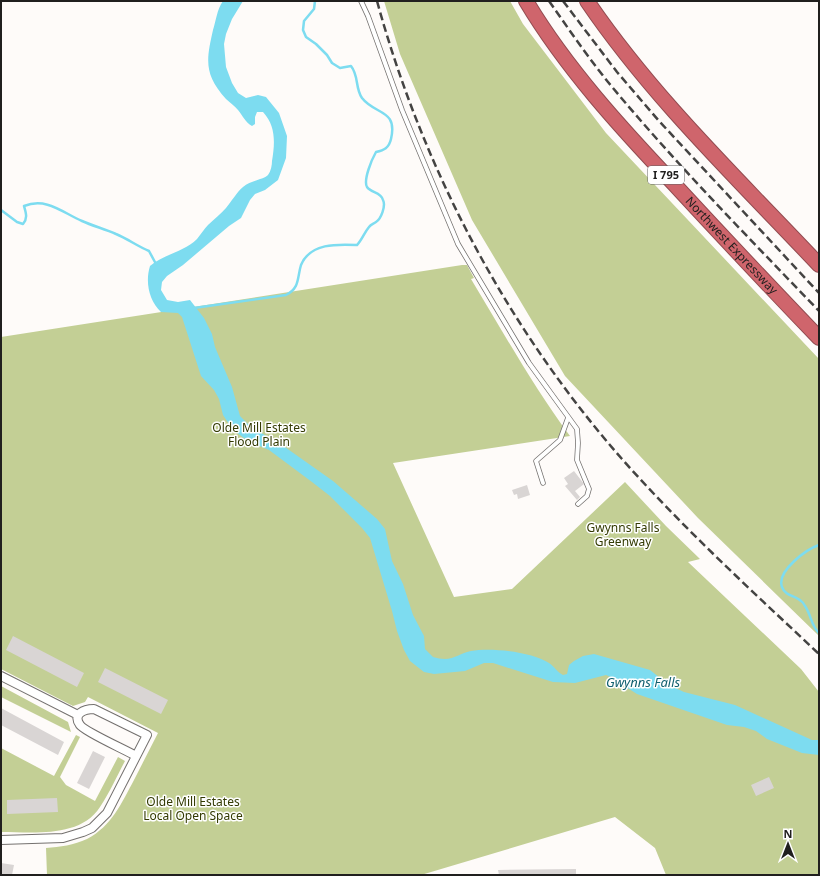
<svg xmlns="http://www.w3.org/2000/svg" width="820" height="876" viewBox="0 0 820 876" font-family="'Noto Sans',sans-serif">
<rect width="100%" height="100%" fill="#fefbf9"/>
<path fill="#c3cf95" d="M384 1H510L523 24 606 133 819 359V636L698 518 565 376 472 220 400 54Z
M462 265H467L474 278 471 279C503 332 533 386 570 436L393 463 454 597 512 589 625 482 666 526 700 559 688 562 801 669 819 692V875H666L655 848 615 817 421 875H47L46 848C60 847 74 845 87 839 112 826 122 802 134 780 142 764 150 749 158 733L88 697 85 702 73 706 1 669V337Z
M1 686 68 722 71 732 1 697Z
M76 735 80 737 60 777 66 785 95 801 118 757 125 761C117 776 110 792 100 807 80 838 34 832 1 832V748L54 776Z"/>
<path fill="#7ddcf0" d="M223 1H243L232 19 226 34 224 44 226 67 232 83 238 93 246 98 258 95 266 97 279 113 287 136 286 158 278 180 265 190 255 194 250 200 241 218 229 226 183 265 167 276 162 282 161 290 167 300 178 302 190 300 204 318 212 334 215 347 232 387 240 416 251 427 282 445 333 481 377 519 385 529 392 561 403 584 413 615 424 636 425 649 433 657C437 658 441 659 445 659 454 659 463 652 471 651 491 647 533 652 549 663 555 667 557 672 563 675L567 674 569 665 574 661 583 656 594 654 650 670 669 685 684 692 735 705 812 740H819V755L802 753 767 739 756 731 744 727 727 725 637 694 626 687 620 681 606 675 575 683 553 682 493 663H484L465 671 434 674 424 672 410 661 404 650 397 631 392 611 370 538 362 528 330 496 312 482 269 450 248 441 233 430 223 415 219 399 214 390 201 376 182 317 178 313 161 312C149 301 145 282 150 266 164 254 184 252 197 239 201 234 204 229 208 225 214 219 221 214 226 208 232 201 236 193 243 187 251 180 263 180 268 175 271 171 272 165 272 161 275 143 276 126 263 112H257L255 117V124L252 126C245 122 243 116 238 110 235 106 230 103 226 99 204 74 206 61 213 30 216 21 217 9 223 1Z"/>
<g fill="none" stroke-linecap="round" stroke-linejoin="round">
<path stroke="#7ddcf0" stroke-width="2.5" d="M1 210 17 222 23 224C28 218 26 213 24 206 47 197 63 213 82 221 93 226 105 229 116 234 128 239 137 246 149 251L156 264
M194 308 286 295C300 288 297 278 301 265 310 243 337 244 357 245 362 240 364 233 369 227 371 224 373 224 376 222 381 219 386 206 383 200 381 192 371 193 367 187 363 180 372 159 376 152 384 150 389 148 391 139 398 109 375 115 362 98 355 88 359 76 351 66L340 68 332 63 327 55 316 44 306 37 303 30 304 21 314 9 315 1
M819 545C807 549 776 571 782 587 785 596 796 596 801 601 803 602 804 604 805 606 811 614 811 626 819 633"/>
</g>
<path fill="#d9d5d4" d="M574 471 584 484 575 491 580 497 577 500 565 486 568 484 564 478Z
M527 485 530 495 518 499 517 494 514 495 512 490Z
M13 636 84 673 77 687 6 650Z
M105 668 168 700 161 714 98 682Z
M1 708 64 742 58 755 1 725Z
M93 751 105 757 89 789 77 783Z
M769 777 774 788 756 796 751 785Z
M57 798 58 812 7 814V800Z
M1 863 14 865 12 875H1Z
M576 869V875H499L498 870Z"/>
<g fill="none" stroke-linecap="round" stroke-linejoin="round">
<defs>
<path id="service" d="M361 1 368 16 402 110 458 244 529 363 577 429 578 443 577 460 589 489 587 496 578 504
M543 483 536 461 560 440 568 418"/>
<path id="minor" d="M1 676 78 715
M1 840 63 838 83 832 92 828 107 813 147 735 94 709C84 709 72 714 80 725 85 732 126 750 136 756"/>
<g id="motorway">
<path id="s1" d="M526 1C566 68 621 128 674 184 722 236 770 287 819 338"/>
<path d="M587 1C653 98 739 180 819 265"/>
</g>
</defs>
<use href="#service" stroke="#74716f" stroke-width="5.5"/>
<use href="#minor" stroke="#74716f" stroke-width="10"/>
<use href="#motorway" stroke="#924c51" stroke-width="16"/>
<use href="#service" stroke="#fff" stroke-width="4"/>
<use href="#minor" stroke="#fff" stroke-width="8"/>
<use href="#motorway" stroke="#cf656c" stroke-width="14"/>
<path stroke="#444342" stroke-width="2.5" stroke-dasharray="8 4" stroke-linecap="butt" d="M377 1C423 169 507 328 622 459 683 528 752 591 819 654
M549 1C568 28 587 56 608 82 674 162 747 236 819 311
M563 1 617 72 659 121 819 293"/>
</g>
<g text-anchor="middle" stroke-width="3" stroke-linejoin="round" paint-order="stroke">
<rect fill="#fff" stroke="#636262" stroke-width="1" x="648" y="166" width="36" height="18" rx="3"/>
<g font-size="11" font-weight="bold" fill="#201f1e">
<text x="666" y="179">I 795</text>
</g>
<g font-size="12" fill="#201f1e" stroke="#fff">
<text dy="4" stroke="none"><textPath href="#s1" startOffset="320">Northwest Expressway</textPath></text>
</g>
<g font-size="12" fill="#333a02" stroke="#fff">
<text x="259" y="432">Olde Mill Estates<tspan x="259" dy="14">Flood Plain</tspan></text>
<text x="623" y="532">Gwynns Falls<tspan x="623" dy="14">Greenway</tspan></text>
<text x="193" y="806">Olde Mill Estates<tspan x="193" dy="14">Local Open Space</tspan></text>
</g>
<g font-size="13" font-style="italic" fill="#11606f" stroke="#fff">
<text x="643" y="687">Gwynns Falls</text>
</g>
</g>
<rect width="820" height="876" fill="none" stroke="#201f1e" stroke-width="4"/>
<g transform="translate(788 844)" stroke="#ffffff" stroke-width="3" paint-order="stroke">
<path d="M0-3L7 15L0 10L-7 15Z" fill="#201f1e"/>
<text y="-6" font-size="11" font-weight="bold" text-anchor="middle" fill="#201f1e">N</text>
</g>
</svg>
